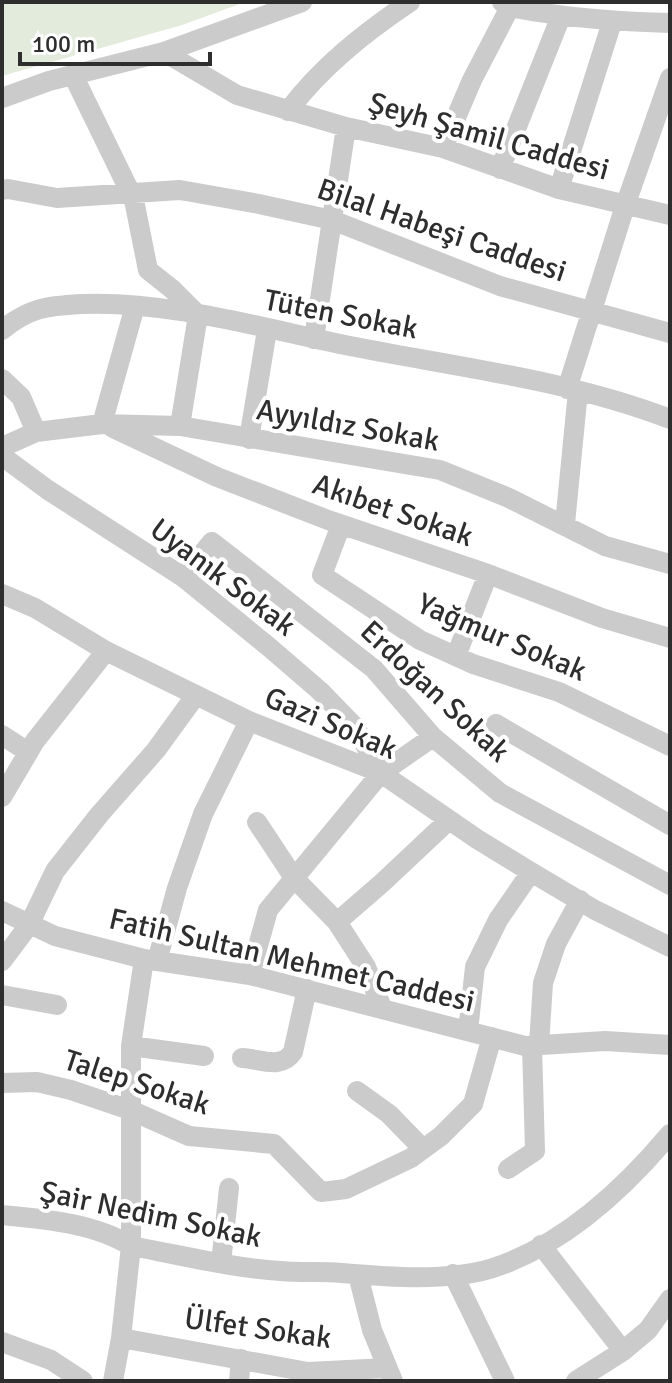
<svg xmlns="http://www.w3.org/2000/svg" width="672" height="1383" viewBox="0 0 672 1383" font-family="Signika,sans-serif">
<rect width="100%" height="100%" fill="#fff"/>
<path fill="#e3ebdc" d="M2 2H245L182 25 2 76Z"/>
<g fill="none" stroke-linecap="round" stroke-linejoin="round">
<path stroke="#cbcbcb" stroke-width="20" d="M502 2C513 9 526 10 538 12 582 19 625 22 670 23
M164 52 237 95 346 127 443 148 559 189 670 215
M73 75 134 200 148 270 172 289 198 315 180 426
M2 98 49 81 164 52 302 2
M288 111C321 67 364 33 410 2
M443 148 472 80 510 7
M500 169 561 16
M559 189 612 22
M2 190 8 189 57 198 180 190 259 204 332 220 500 286 670 333
M2 330C29 308 46 306 81 304 166 300 266 329 350 346 457 367 569 380 670 419
M314 339 346 127
M2 379 21 397 36 432
M567 389 625 206 670 78
M102 424 135 306
M113 428 217 477 328 520 488 574 602 618 670 638
M249 439 267 330
M2 447 36 432 102 424 180 426 440 470 509 498 605 546 670 564
M2 456 48 490 183 577 269 647 320 691 355 727 381 773
M565 524 578 391
M341 525 322 575 420 640 473 664 559 692 670 746
M183 577 212 542 374 669 433 737 500 793 670 885
M2 594 35 608 106 651 249 721 381 773 477 839 531 872 595 910 670 947
M456 656 488 574
M496 724 670 825
M2 735 28 752
M2 797 35 741 106 651
M257 822 294 878 337 922 366 967 382 1008
M2 911 55 936 144 959 250 975 525 1046 605 1041 670 1045
M337 922 382 883 449 820
M2 961 29 925 55 871 99 815 156 750 196 695
M157 961 177 888 203 814 249 721
M250 975 268 910 381 773 433 737
M2 995 57 1005
M468 1031 475 967 498 920 531 872
M539 1045 543 983 556 944 580 900
M131 1046 204 1056
M242 1058C261 1059 281 1070 293 1052L307 989
M2 1083 37 1082 71 1090 130 1110 189 1136 274 1144 321 1192 346 1189 411 1158 441 1136 473 1104 492 1037
M357 1091 389 1114 423 1149
M508 1169 535 1151 532 1045
M2 1215C44 1219 94 1223 131 1246 181 1255 231 1268 281 1271 301 1273 322 1271 342 1273 387 1277 449 1282 493 1268 564 1245 623 1190 670 1134
M541 1245 623 1351
M221 1263 229 1188
M453 1274 505 1381
M358 1275 372 1330 393 1381
M121 1338 308 1372 387 1368
M2 1342 51 1360 83 1381
M113 1381 121 1338 131 1246V1046L144 959
M239 1381 241 1359
M576 1381 623 1351 648 1330 670 1299"/>
</g>
<g text-anchor="middle" stroke-width="8" stroke-linejoin="round" paint-order="stroke">
<g font-size="30" fill="#2e2e2e" stroke="#fff">
<text transform="translate(489 136) rotate(16)" y="10">Şeyh Şamil Caddesi</text>
<text transform="translate(442 230) rotate(19)" y="10">Bilal Habeşi Caddesi</text>
<text transform="translate(341 314) rotate(11)" y="10">Tüten Sokak</text>
<text transform="translate(348 425) rotate(10)" y="10">Ayyıldız Sokak</text>
<text transform="translate(393 510) rotate(19)" y="10">Akıbet Sokak</text>
<text transform="translate(223 577) rotate(37)" y="10">Uyanık Sokak</text>
<text transform="translate(502 637) rotate(23)" y="10">Yağmur Sokak</text>
<text transform="translate(435 691) rotate(43)" y="10">Erdoğan Sokak</text>
<text transform="translate(331 723) rotate(23)" y="10">Gazi Sokak</text>
<text transform="translate(292 960) rotate(13)" y="10">Fatih Sultan Mehmet Caddesi</text>
<text transform="translate(137 1082) rotate(18)" y="10">Talep Sokak</text>
<text transform="translate(151 1214) rotate(12)" y="10">Şair Nedim Sokak</text>
<text transform="translate(258 1328) rotate(8)" y="10">Ülfet Sokak</text>
</g>
</g>
<rect width="672" height="1383" fill="none" stroke="#2e2e2e" stroke-width="8"/>
<path d="M20 52v12h190v-12" fill="none" stroke="#2e2e2e" stroke-width="4"/>
<text x="32" y="52" font-size="24" fill="#2e2e2e" stroke="#ffffff" stroke-width="6" paint-order="stroke">100 m</text>
</svg>
